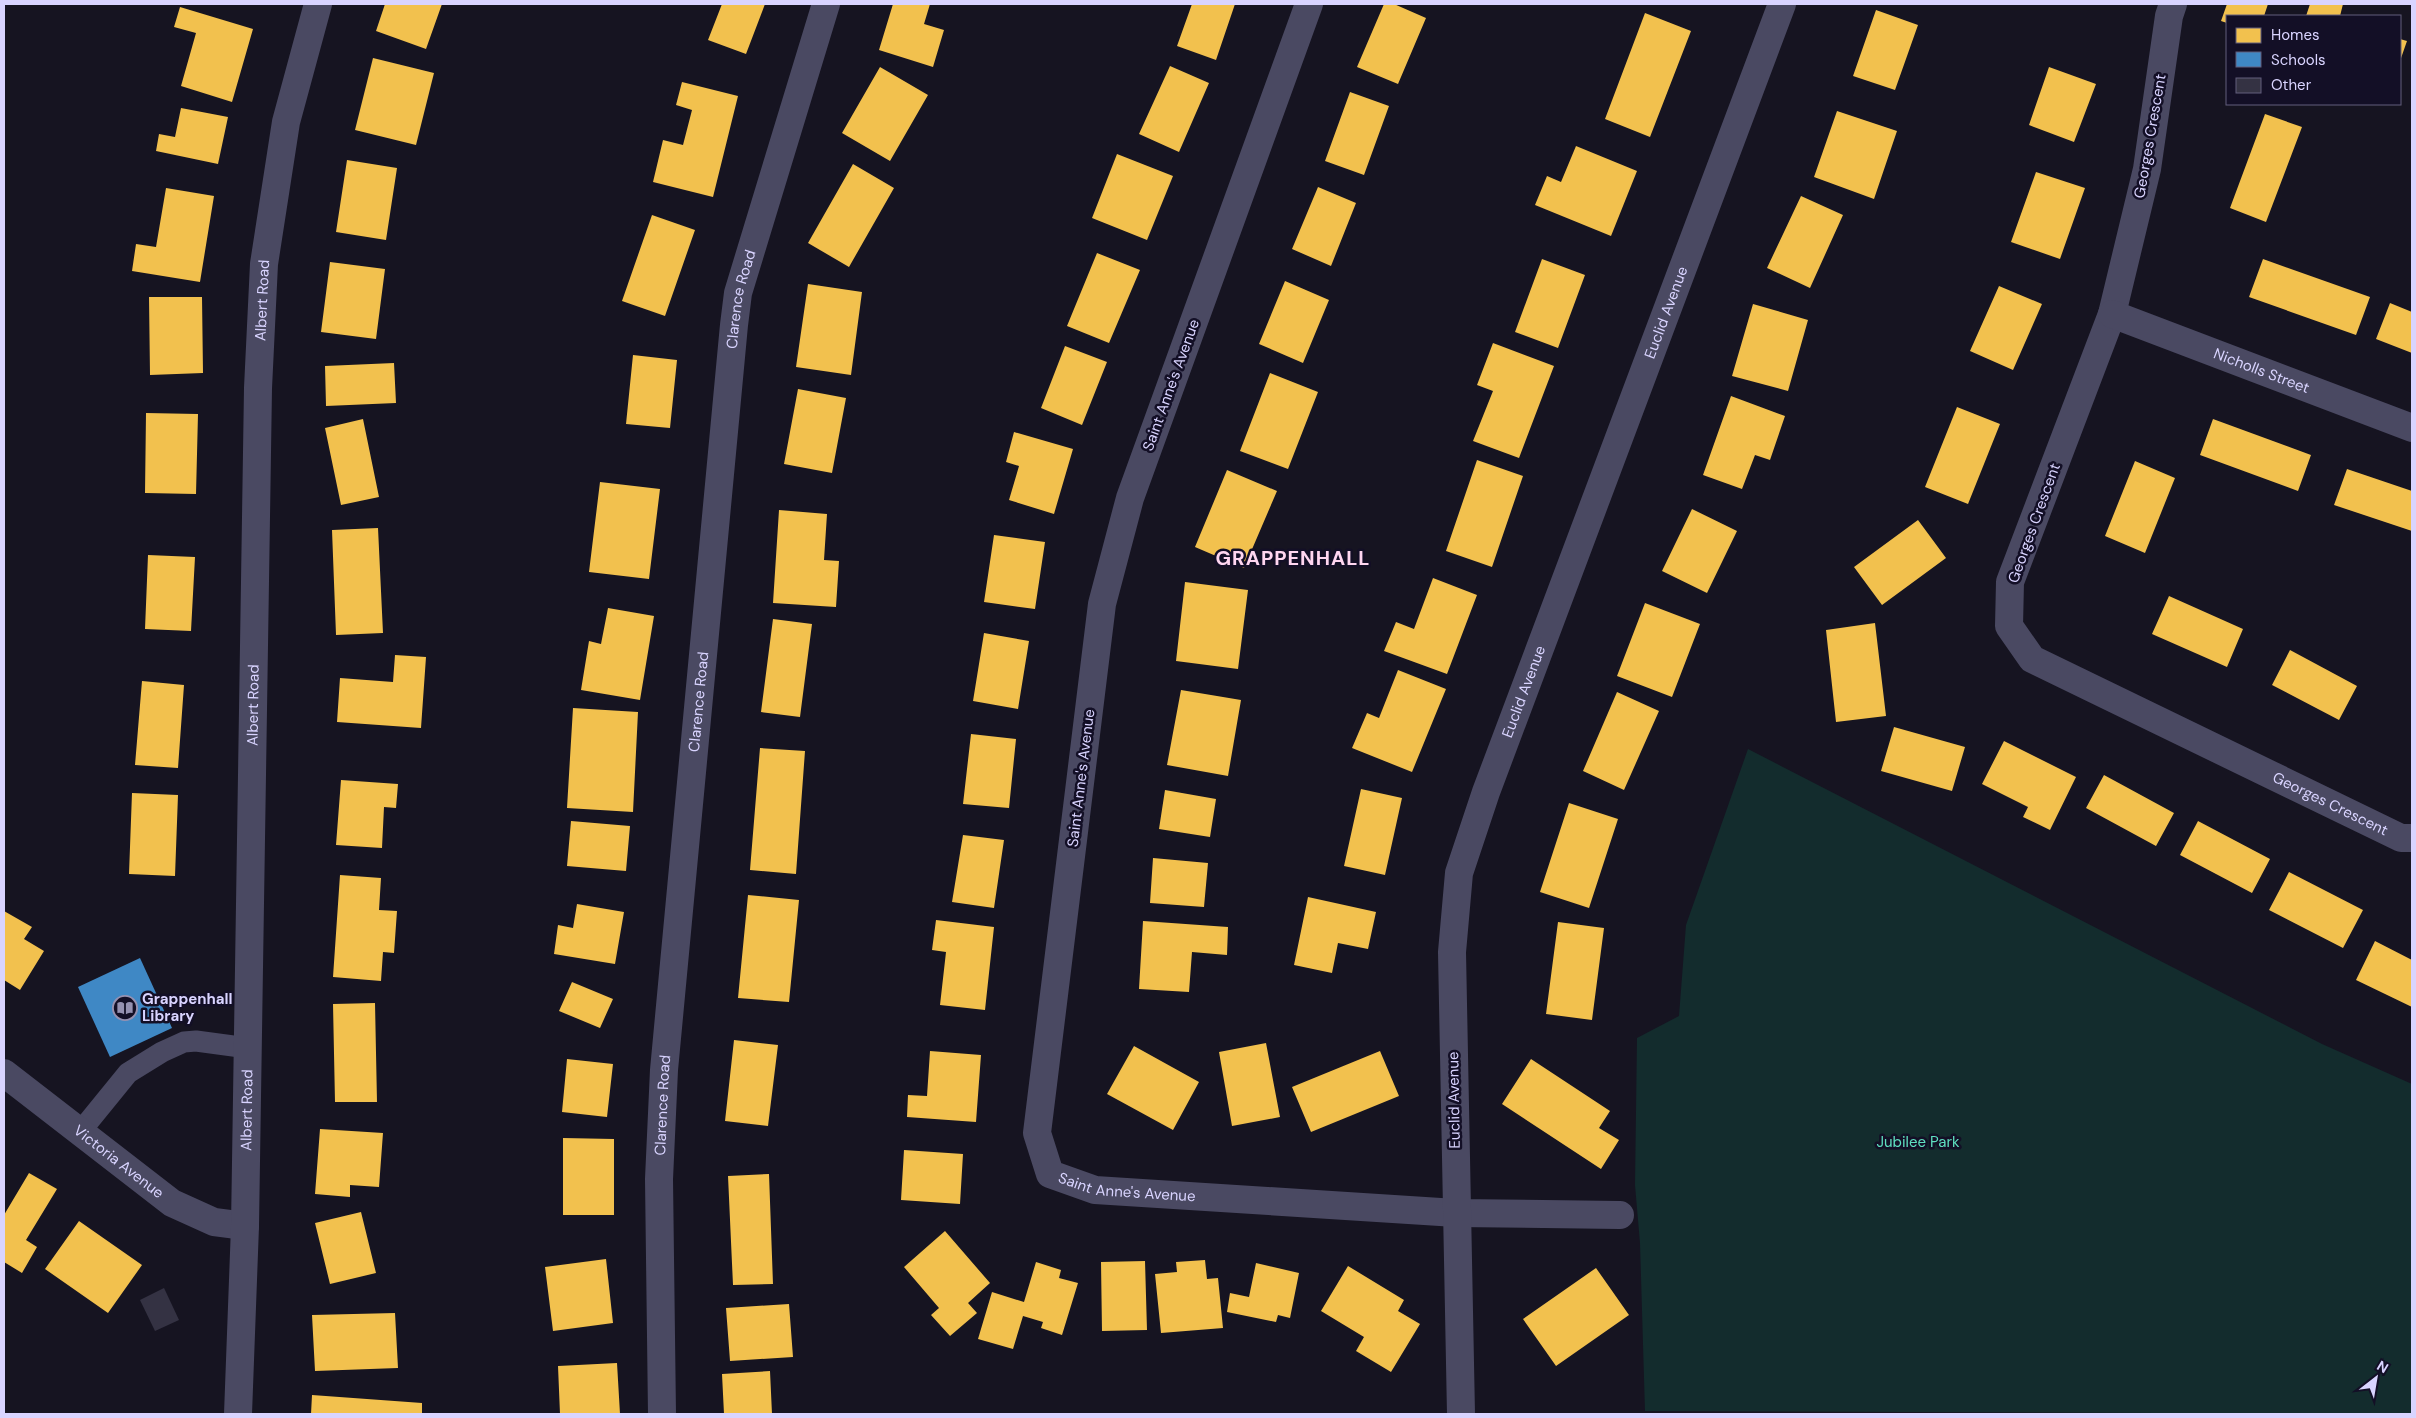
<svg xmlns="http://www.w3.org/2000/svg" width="2416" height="1418" viewBox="0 0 2416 1418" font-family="'DM Sans',sans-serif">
<rect width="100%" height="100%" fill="#161421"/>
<path fill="#132c2d" d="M1748 749 2322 1044 2412 1084V1414L1645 1411 1640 1243 1635 1185 1637 1038 1679 1016 1686 925Z"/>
<path fill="#f2c14e" d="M385 4H442L426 49 376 31Z
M722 4H765L746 54 708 40Z
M893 4H930L924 24 944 30 933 67 879 50Z
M1192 4H1235L1216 60 1177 46Z
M1384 4H1394L1426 18 1398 84 1357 67Z
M2227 4H2268L2264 16H2227V23L2221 21Z
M2310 4H2343L2340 16H2306Z
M180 7 253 29 232 102 181 86 196 33 174 27Z
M1876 10 1918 25 1895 90 1853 76Z
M1645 13 1691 31 1650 137 1605 119Z
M2400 39 2407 41 2400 61Z
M373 58 434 73 416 145 355 130Z
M1170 66 1209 83 1179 152 1139 134Z
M880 67 928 95 890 161 842 133Z
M2049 67 2096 84 2074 142 2029 125Z
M682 82 738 96 713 197 653 182 663 140 683 145 692 110 676 105Z
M1350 92 1389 106 1364 175 1325 161Z
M181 108 228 117 218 164 156 151 159 134 175 137Z
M1837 111 1897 131 1874 199 1814 177Z
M2265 114 2302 127 2266 222 2230 208Z
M1576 146 1637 171 1611 236 1535 205 1547 176 1561 182Z
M1117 154 1173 176 1147 240 1092 218Z
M347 160 397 168 386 240 336 232Z
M853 164 894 188 849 267 808 243Z
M2036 172 2085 188 2060 259 2011 242Z
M1318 187 1356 203 1331 266 1292 249Z
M166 188 214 196 200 282 132 271 136 244 156 247Z
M1801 196 1843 215 1810 288 1767 268Z
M652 215 695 230 665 316 622 301Z
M1097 253 1140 270 1109 343 1067 326Z
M1542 259 1585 275 1558 348 1515 332Z
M2263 259 2370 297 2356 335 2249 297Z
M330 262 385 269 376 339 321 332Z
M1285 281 1329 300 1303 363 1259 344Z
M808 284 862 292 851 375 796 367Z
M1999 286 2042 304 2013 370 1970 351Z
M149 297H202L203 373 150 375Z
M2390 303 2412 312V353L2376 339Z
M1753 304 1808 320 1788 391 1732 376Z
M1493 343 1554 366 1519 458 1473 441 1493 391 1477 385Z
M1065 346 1107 362 1082 425 1041 408Z
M633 355 677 360 670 428 626 424Z
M394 363 396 403 326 406 325 366Z
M1270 373 1318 392 1288 469 1240 451Z
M798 389 846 398 832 473 784 464Z
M1731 396 1785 416 1770 460 1755 455 1742 489 1703 475Z
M1957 407 2000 424 1968 504 1925 487Z
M146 413 198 414 196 494 145 493Z
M363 419 379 497 341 505 325 428Z
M2213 419 2311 455 2298 491 2200 455Z
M1014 432 1073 449 1054 514 1009 500 1019 466 1006 462Z
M1477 460 1523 476 1492 567 1446 551Z
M2135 461 2175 478 2145 553 2105 536Z
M2347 469 2412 491V531L2334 505Z
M1227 470 1277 491 1244 568 1195 547Z
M600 482 660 489 649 579 589 572Z
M1692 509 1737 531 1707 593 1662 571Z
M779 510 827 514 824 560 839 561 836 607 773 603Z
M1918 520 1946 558 1882 605 1854 567Z
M378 528 383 633 336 635 332 530Z
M994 535 1045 542 1035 609 984 602Z
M148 555 195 557 191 631 145 629Z
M1433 578 1477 595 1447 674 1384 651 1396 622 1414 629Z
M1185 582 1248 590 1238 669 1176 661Z
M2169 596 2243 629 2227 667 2152 634Z
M1645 603 1700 624 1672 697 1617 676Z
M608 608 654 616 640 700 581 690 589 641 601 644Z
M773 619 812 624 800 717 761 712Z
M1875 623 1886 716 1836 722 1826 630Z
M984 633 1029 641 1018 709 973 701Z
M2290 650 2357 686 2339 720 2272 685Z
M395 655 426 657 421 728 337 722 340 678 393 682Z
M1398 670 1446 689 1412 772 1352 748 1367 713 1379 718Z
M142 681 184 685 178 768 135 765Z
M1181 690 1241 700 1228 776 1167 765Z
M1617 692 1659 711 1624 790 1583 771Z
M573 708 638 712 633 812 567 808Z
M1894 727 1965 747 1952 791 1881 771Z
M971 734 1016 739 1009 808 963 804Z
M2004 741 2076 777 2050 830 2023 817 2028 807 1982 784Z
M760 748 805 751 796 874 750 870Z
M2104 775 2174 813 2156 846 2086 808Z
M341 780 398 784 396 808 384 807 382 848 336 845Z
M1361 789 1402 798 1385 875 1344 866Z
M1165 790 1216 799 1210 837 1159 829Z
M132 793 178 795 175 876 129 874Z
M1569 803 1618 819 1589 908 1540 892Z
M571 821 630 826 626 871 567 866Z
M2198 821 2270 859 2252 893 2180 855Z
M963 835 1004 840 994 908 952 902Z
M1153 858 1208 863 1204 907 1150 903Z
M2289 872 2363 910 2343 948 2269 910Z
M340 875 381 878 379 910 397 911 394 953 383 952 381 981 333 977Z
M748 895 799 900 789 1002 738 998Z
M1308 897 1376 912 1368 949 1338 943 1332 973 1294 965Z
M577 904 624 912 615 964 554 954 558 925 573 928Z
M4 911 32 927 24 939 44 951 20 990 4 980Z
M936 920 994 927 985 1010 940 1005 946 952 932 950Z
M1143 921 1228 927 1227 955 1192 952 1189 992 1139 989Z
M1558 922 1604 928 1592 1020 1546 1014Z
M2375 941 2412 960V1007L2356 980Z
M572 982 613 999 600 1028 559 1011Z
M375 1003 377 1102H335L333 1004Z
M734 1040 778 1045 768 1126 725 1121Z
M1266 1043 1280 1117 1232 1126 1219 1052Z
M1134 1046 1199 1082 1173 1130 1107 1094Z
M930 1051 981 1055 976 1122 907 1117 908 1095 927 1096Z
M1380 1051 1399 1096 1311 1132 1292 1087Z
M567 1059 613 1064 607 1117 562 1112Z
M1531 1059 1610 1111 1599 1128 1619 1140 1601 1169 1502 1104Z
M320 1129 383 1133 379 1187 350 1185V1197L315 1194Z
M563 1138 614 1139V1215H563Z
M904 1150 963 1154 960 1204 901 1200Z
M29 1173 57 1189 26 1240 37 1247 22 1273 4 1262V1215Z
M769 1174 773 1284 733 1285 728 1176Z
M361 1212 376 1273 330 1284 315 1223Z
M79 1221 142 1265 108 1313 45 1269Z
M945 1231 990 1283 968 1303 977 1313 950 1336 931 1315 939 1308 904 1267Z
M606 1259 613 1323 553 1331 545 1267Z
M1205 1260 1207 1279 1218 1278 1223 1328 1161 1333 1155 1274 1177 1272 1176 1262Z
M1145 1261 1147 1330 1102 1331 1101 1262Z
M1036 1262 1061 1270 1059 1278 1078 1283 1062 1335 1041 1328 1043 1322 1023 1316 1013 1349 978 1339 992 1292 1024 1302Z
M1256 1263 1299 1273 1290 1318 1278 1315 1276 1322 1227 1312 1230 1293 1249 1297Z
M1348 1266 1404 1300 1398 1311 1420 1324 1391 1372 1356 1351 1364 1337 1321 1311Z
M1596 1268 1629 1315 1556 1366 1523 1319Z
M789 1304 793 1357 730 1361 726 1308Z
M395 1313 398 1368 315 1371 312 1315Z
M617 1363 620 1414H560L558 1366Z
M770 1371 772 1414H724L722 1374Z
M312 1395 422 1403V1414H311Z"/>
<path fill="#3f88c5" d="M140 958 172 1028 110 1057 78 987Z"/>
<path fill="#343243" d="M164 1288 179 1320 155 1331 140 1300Z"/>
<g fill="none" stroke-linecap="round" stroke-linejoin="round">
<path stroke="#4a4962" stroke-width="21" d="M80 1132 128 1073 162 1052 184 1042 196 1041 248 1048"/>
<g stroke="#4a4962" stroke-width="28">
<path id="s1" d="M1309 4 1130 498 1102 604 1037 1133 1050 1174 1095 1190 1456 1213 1620 1215"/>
<path id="s2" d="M2173 4 2169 16 2147 169 2112 314 2010 582 2009 626 2032 659 2401 838H2412"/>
<path id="s3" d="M2112 314 2412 428"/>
<path id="s4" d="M4 1073 172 1203 214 1222 245 1226"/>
<path id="s5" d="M238 1414 245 1226 258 388 264 264 286 122 318 4"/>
<path id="s6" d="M662 1414 659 1179 664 1070 734 325 738 293 826 4"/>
<path id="s7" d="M1461 1414 1452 952 1459 873 1486 792 1782 4"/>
</g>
</g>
<defs>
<symbol id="library-ring" viewBox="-11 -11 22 22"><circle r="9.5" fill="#130f26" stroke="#9591b1" stroke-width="1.5"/><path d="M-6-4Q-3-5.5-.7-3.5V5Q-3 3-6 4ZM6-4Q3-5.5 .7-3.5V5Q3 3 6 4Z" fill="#9591b1"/></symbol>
</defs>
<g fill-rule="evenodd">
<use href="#library-ring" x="111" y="994" width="28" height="28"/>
</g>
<g text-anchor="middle" stroke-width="5" stroke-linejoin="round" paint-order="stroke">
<g font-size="15" fill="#d9d4ff" stroke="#130f26">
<text transform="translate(2150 136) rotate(-80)" y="5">Georges Crescent</text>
<text dy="5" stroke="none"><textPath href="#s6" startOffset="1119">Clarence Road</textPath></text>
<text dy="5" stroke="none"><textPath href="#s5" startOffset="1114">Albert Road</textPath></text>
<text dy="5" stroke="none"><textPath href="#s7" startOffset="1139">Euclid Avenue</textPath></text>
<text dy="5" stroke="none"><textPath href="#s3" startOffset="160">Nicholls Street</textPath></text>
<text transform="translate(1171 385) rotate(-70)" y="5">Saint Anne's Avenue</text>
<text transform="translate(2034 523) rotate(-70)" y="5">Georges Crescent</text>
<text dy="5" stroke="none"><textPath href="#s7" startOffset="734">Euclid Avenue</textPath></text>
<text dy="5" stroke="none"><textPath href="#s6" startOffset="714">Clarence Road</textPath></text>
<text dy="5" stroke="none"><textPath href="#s5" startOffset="709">Albert Road</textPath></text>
<text transform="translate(1081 778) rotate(-83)" y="5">Saint Anne's Avenue</text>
<text dy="5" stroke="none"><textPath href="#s2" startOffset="1019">Georges Crescent</textPath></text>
<text transform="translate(1454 1100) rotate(-91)" y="5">Euclid Avenue</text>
<text dy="5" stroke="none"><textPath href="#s6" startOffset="309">Clarence Road</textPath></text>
<text dy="5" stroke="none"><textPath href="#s5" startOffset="304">Albert Road</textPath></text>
<text dy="5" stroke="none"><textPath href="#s4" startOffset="145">Victoria Avenue</textPath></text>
<text dy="5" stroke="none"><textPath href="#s1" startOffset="1290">Saint Anne's Avenue</textPath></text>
</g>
<g font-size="15" font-weight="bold" fill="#d9d4ff" stroke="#130f26" text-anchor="start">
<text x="142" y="1004">Grappenhall<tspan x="142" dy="17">Library</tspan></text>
</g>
<g font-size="15" fill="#5fe0c0" stroke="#130f26">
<text x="1918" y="1147">Jubilee Park</text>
</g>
<g font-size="20" font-weight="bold" letter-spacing="1" fill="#ffd6f0" stroke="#130f26">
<text x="1293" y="565">GRAPPENHALL</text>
</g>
</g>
<rect width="2416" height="1418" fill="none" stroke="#d9d4ff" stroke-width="10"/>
<rect x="2226" y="15" width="175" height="90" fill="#130f26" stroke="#625e7d"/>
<rect x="2236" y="28" width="25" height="15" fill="#f2c14e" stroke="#625e7d"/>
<text x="2271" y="40" font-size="15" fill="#d9d4ff">Homes</text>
<rect x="2236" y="52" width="25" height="15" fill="#3f88c5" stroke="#625e7d"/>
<text x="2271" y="65" font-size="15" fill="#d9d4ff">Schools</text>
<rect x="2236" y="78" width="25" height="15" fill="#343243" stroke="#625e7d"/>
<text x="2271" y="90" font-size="15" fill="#d9d4ff">Other</text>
<g transform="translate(2376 1378) rotate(31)" stroke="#130f26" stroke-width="4" paint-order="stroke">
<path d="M0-4L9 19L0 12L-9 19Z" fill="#d9d4ff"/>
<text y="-8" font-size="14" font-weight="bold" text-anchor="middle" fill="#d9d4ff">N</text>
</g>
</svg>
